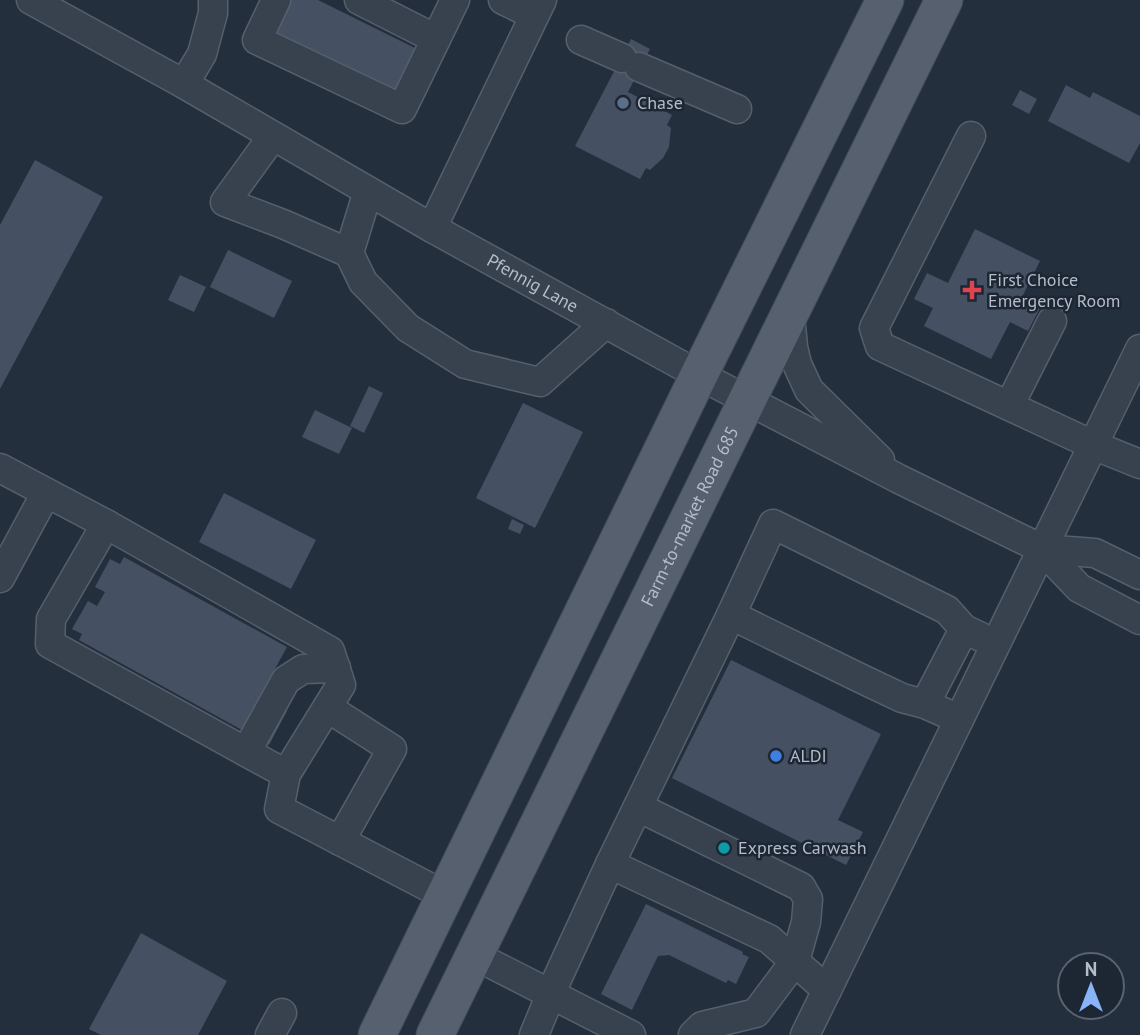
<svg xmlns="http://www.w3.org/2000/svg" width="1140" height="1035" viewBox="0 0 1140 1035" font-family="'PT Sans',sans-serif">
<rect width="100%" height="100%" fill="#242f3e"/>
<path fill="#455162" d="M286 0H318L425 53 402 97 270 31Z
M631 39 650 49 628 92 672 115 667 125 671 128 669 147 663 158 650 170 646 168 640 179 575 146Z
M1066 85 1090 98 1093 92 1140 116V143L1129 163 1048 121Z
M1020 90 1037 99 1029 114 1012 105Z
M35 160 103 197 0 389V225Z
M975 229 1040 261 1022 297 1041 306 1028 331 1010 322 991 359 924 326 933 308 914 299 927 273 948 283Z
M228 250 292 281 274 318 210 287Z
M180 275 206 287 194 312 168 300Z
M369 386 383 393 364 433 350 426Z
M523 403 583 432 535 528 476 498Z
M315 410 352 428 339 454 302 437Z
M224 493 316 540 291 589 199 542Z
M512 519 524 525 520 534 508 529Z
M124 557 287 647 260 696 287 711 269 745 79 640 82 634 72 629 88 601 97 606 105 592 95 587 110 559 120 564Z
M731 660 881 734 838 820 863 832 846 865 672 778Z
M646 904 743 952 742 954 749 957 736 984 728 980 726 983 669 955 658 956 632 1010 601 994Z
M141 933 227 981 198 1035H101L89 1029Z"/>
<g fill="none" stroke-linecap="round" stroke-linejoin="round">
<defs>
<g id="minor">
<path id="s1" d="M31 0 184 84 432 228 699 375 899 479 1042 549 1079 588 1140 620"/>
<path d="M276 0 257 40 402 109 455 0"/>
<path d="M359 0 436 39"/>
<path d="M503 0 534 15"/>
<path d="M581 40 622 58"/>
<path d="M639 67 737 109"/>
<path d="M184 84 202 54 213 13V0"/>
<path d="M273 136 225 202 283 224 349 253"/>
<path d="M971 136 874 328 880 346 1093 445 1140 464"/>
<path d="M368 191 349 253 363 282 408 328 465 364 540 382 606 323"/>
<path d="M432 228 542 0"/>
<path d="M790 315 793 347 797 364 809 390 880 460"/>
<path d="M1009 406 1052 321"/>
<path d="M0 468 106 524"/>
<path d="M1042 549 1095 553 1140 575"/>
<path d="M0 578 46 493"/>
<path d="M731 615 773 524 947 610 964 629"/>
<path d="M925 704 964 629 981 637"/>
<path d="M328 708 392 749 340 841"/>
<path d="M246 752 286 680 303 669 336 668"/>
<path d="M286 774 341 685 330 651 106 524 51 619 50 644 286 774 279 809 444 895"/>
<path d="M638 807 801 887 808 899 806 922 795 961 756 1013 702 1026 693 1035"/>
<path d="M610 864 731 615 862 679 902 698 925 704 959 719"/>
<path d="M474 955 631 1035"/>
<path d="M270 1035 282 1013"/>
<path d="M534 1035 558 977 610 864 769 939 827 990"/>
<path d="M805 1035 1140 349"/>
</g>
<g id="major">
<path d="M377 1035 699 375 885 0"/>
<path id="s2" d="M435 1035 944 0"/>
</g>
</defs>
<use href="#minor" stroke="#565f6c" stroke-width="31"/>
<use href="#major" stroke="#414a57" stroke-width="39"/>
<use href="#minor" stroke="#38414e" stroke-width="28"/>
<use href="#major" stroke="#56606e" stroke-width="37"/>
</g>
<circle fill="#5c6f8a" stroke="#1d2633" stroke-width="2.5" cx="623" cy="103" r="7"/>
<path fill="#e0444e" stroke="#1d2633" stroke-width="2.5" d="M968.5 279.5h7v7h7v7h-7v7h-7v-7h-7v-7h7z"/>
<circle fill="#3f7fe0" stroke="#1d2633" stroke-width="2.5" cx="776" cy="756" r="7"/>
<circle fill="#0f9aa8" stroke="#1d2633" stroke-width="2.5" cx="724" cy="848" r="7"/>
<g text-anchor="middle" stroke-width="5" stroke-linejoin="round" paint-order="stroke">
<g font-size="18" fill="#b4bcc9" stroke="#1d2633" text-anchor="start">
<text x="637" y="109">Chase</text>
<text x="988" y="286">First Choice<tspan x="988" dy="21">Emergency Room</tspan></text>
<text x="790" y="762">ALDI</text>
<text x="738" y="854">Express Carwash</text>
</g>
<g font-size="18" fill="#b4bcc9" stroke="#1d2633">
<text dy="6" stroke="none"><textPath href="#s1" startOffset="576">Pfennig Lane</textPath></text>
<text dy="6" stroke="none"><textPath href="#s2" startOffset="578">Farm-to-market Road 685</textPath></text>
</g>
</g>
<g transform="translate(1091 986)"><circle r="33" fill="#1d2633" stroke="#59626f" stroke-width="2"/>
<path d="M0-5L12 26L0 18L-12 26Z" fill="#8ab4f8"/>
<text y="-10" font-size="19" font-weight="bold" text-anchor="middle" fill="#b4bcc9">N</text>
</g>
</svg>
